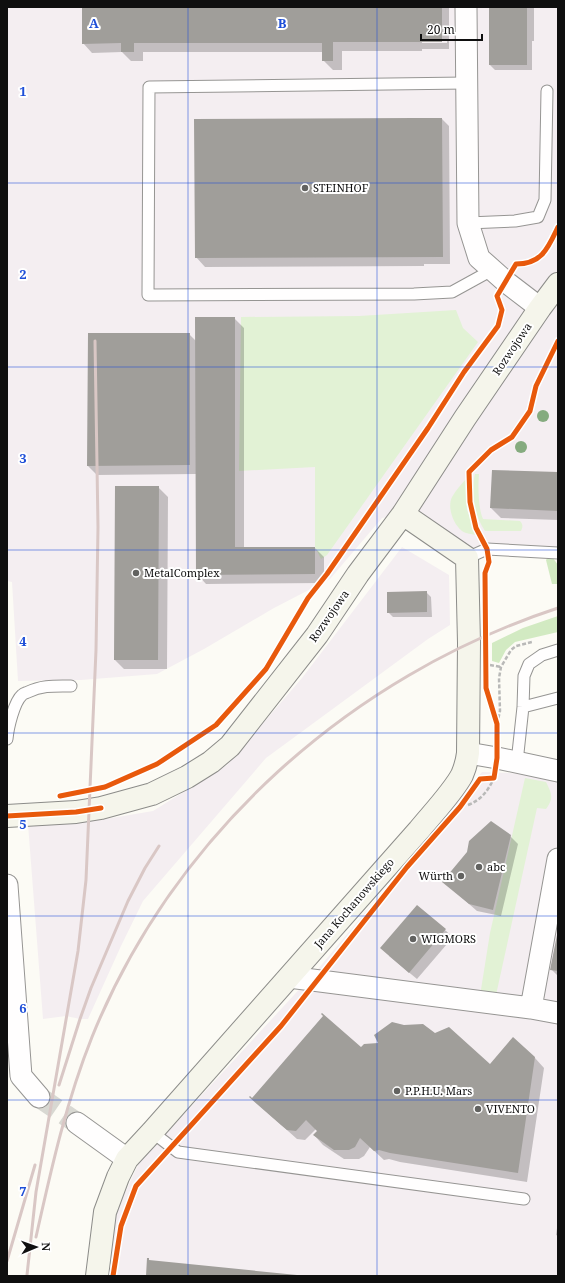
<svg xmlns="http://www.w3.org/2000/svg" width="565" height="1283" viewBox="0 0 565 1283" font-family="'Noto Serif',serif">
<rect width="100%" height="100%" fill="#fcfbf5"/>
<path fill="#f4eef1" d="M7 7H558V553L487 549 467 558 403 514 382 518 330 579 274 608 204 649 157 674 81 680 18 681 12 582 7 581Z
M402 547 449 575 450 625 428 639 266 758 143 901 121 946 88 1019H80L66 1016 43 1019 28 824 100 820 153 811 227 765 302 678Z
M482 772 558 775V1276H107L114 1216 139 1163 318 969Z"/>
<path fill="#e2f2d5" d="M456 310 463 328 478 342 327 555 321 559 315 547V467L239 471 241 317 359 316Z
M475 474H479C478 486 478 508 483 519L520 521C523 524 523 527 521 531H485C474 514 470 495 475 474Z
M468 477 466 498 467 510 477 535C472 534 466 534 462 531 453 524 447 507 452 497 456 490 462 483 468 477Z
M525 778 546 782C552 794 554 798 546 809L537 808 496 995 479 1002 490 933Z"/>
<path fill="#d2eac2" d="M550 554 558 565V584H552L546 560Z
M558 616V632L515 642 506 650 499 663 492 661V643L523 628Z"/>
<path fill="#0003" fill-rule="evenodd" d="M83 7H449V49H422V51H342V70H333L323 60V52H143V61H131L122 52 92 53 83 43ZM422 41H447V43H422Z
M490 7H534V41H532V70H495L490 65Z
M442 119 449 126 450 264H424V266L205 267 196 257Z
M234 318 244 328V548H315L324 557V583L206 584 197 574 196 474 97 475 88 466 189 334 196 341Z
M493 471 558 473V520L501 518 491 508Z
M158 487 168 497 167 669H124L115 660Z
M426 592 431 597 432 617H393L388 612Z
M510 836 518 844 501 916 477 911 444 882Z
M417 906 453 937 417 979 389 956Z
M558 936V976L551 969Z
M435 1034 490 1066 535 1058 544 1068 527 1182 400 1162 389 1159 384 1160 370 1147 364 1156 359 1159H344L323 1145 314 1135 318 1131 316 1129 305 1140 297 1139 252 1099 361 1048 379 1044Z
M558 1221V1236L556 1235Z"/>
<path fill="#a09e9a" d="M82 7H442V42H333V61H322V43H134V52H121V43L82 44Z
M489 7H527V65H489Z
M415 118H442L443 257 195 258 194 119Z
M195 317H235V547H315V574L196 575Z
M88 333H190V465L87 466Z
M492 470 558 472V511L490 508Z
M115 486H159L158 660H114Z
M427 591V612L387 613V592Z
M491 821 511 835 493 910 469 904 442 882 467 852 469 841Z
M417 905 446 929 409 973 380 948Z
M557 935H558V971L550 970Z
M322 1013 361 1047 364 1044 378 1043 374 1035 392 1022 404 1025 423 1024 435 1033 449 1027 490 1064 513 1037 535 1057 518 1173 390 1153 379 1150 374 1151 360 1138 355 1147 349 1150H334L313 1135 317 1131 306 1120 296 1131 287 1130 281 1125 249 1097 250 1096 252 1098 323 1016 321 1014Z
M147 1258H149V1260L297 1275V1276H146Z"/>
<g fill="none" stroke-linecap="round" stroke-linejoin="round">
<path stroke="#d8d8d2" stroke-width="21" stroke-dasharray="21 10" stroke-linecap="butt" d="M39 1097 77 1123"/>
<defs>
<path id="lane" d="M466 83 149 87 148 295 414 294 452 292 492 270
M468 223 515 221 538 217 545 200 547 91
M467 558 487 549 558 553
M523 707 558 698
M7 739C8 728 14 702 22 695 24 693 26 693 28 692 42 685 55 686 71 686
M517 762 523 707 524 676 529 664 542 655 558 650
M152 1132 178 1152 524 1199"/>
<path id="street" d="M466 7 468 223 479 258 506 282 540 308
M468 753 497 758 558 771
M7 885 21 1076 39 1097
M289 977 531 1008 558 1013
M531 1008 558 859
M77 1123 127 1159"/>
<path id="secondary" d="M7 816 76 812 101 808 152 794 187 777 211 762 230 746 317 635 358 574 403 514 465 418 540 308 558 284
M97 1276 105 1212 118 1177 127 1159 152 1132 419 830C432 814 453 792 462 775 465 768 467 761 468 753L469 643 467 558 403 514"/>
</defs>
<use href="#lane" stroke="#969593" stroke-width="13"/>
<use href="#street" stroke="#969593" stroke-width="23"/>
<use href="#secondary" stroke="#8c8c89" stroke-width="24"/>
<path stroke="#b9b9b8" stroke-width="2.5" stroke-dasharray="4 2" stroke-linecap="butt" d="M490 665 501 667
M497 724 500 711 499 678 501 667 511 650 516 646 532 642
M468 805C481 800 488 791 494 778"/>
<use href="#lane" stroke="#fffefe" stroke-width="11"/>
<use href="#street" stroke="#fffefe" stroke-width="21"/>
<use href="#secondary" stroke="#f5f5eb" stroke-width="22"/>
<path stroke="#d9c7c5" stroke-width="3" d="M59 1085 80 1019 91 988 128 901 145 868 159 846
M36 1237C51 1170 66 1102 92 1037 174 834 350 676 558 608
M7 1261 35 1165
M27 1275 36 1192 78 951 86 880 96 650 98 527 95 341"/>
<defs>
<path id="cycleway" d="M60 796 105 787 157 764 216 725 266 669 308 598 327 574 428 428 464 372 498 326 502 310 497 296 516 264C542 264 548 248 558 227
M7 816 76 812 101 808
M113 1276 121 1226 136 1186 281 1026 407 867 460 807 480 779 494 778 497 758V724L486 688 485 573 489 562 487 549 476 528 470 502 469 472 491 450 512 437 530 411 536 386 558 341"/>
</defs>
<use href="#cycleway" stroke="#fff" stroke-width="8"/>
<use href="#cycleway" stroke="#e8590c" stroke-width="5"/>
</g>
<g fill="#85ab7f">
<circle cx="543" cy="416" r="6"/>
<circle cx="521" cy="447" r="6"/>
</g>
<path fill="none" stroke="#1d4ed8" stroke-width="1" stroke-opacity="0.55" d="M188 7V1276M377 7V1276M7 183H558M7 367H558M7 550H558M7 733H558M7 916H558M7 1100H558"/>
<g fill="#626260" stroke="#fff" stroke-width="1.5">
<circle cx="305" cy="188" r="4"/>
<circle cx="136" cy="573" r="4"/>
<circle cx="479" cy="867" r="4"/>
<circle cx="461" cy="876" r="4"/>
<circle cx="413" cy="939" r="4"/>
<circle cx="397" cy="1091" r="4"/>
<circle cx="478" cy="1109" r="4"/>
</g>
<g text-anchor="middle" stroke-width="4" stroke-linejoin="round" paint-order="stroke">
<g font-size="11" fill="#0f0f0f" stroke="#fff" text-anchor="start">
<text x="313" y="192">STEINHOF</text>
<text x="144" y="577">MetalComplex</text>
<text x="487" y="871">abc</text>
<text x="453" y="880" text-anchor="end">Würth</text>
<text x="421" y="943">WIGMORS</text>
<text x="405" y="1095">P.P.H.U. Mars</text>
<text x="486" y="1113">VIVENTO</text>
</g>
<g font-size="11" fill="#0f0f0f" stroke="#fff">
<text transform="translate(512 349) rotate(-56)" y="4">Rozwojowa</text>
<text transform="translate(329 616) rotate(-55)" y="4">Rozwojowa</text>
<text transform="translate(354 903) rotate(-49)" y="4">Jana Kochanowskiego</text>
</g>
</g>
<g font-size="13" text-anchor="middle" font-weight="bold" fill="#1d4ed8" stroke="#fff" stroke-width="4" stroke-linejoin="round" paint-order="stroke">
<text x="94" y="28">A</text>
<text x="282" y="28">B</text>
<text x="23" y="96">1</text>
<text x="23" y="279">2</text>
<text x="23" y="463">3</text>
<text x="23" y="646">4</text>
<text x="23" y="829">5</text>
<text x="23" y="1013">6</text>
<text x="23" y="1196">7</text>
</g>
<rect width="565" height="1283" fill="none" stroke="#0f0f0f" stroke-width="16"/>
<g transform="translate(36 1247) rotate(88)" stroke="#ffffff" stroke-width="3" paint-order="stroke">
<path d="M0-3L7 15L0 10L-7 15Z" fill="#0f0f0f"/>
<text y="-6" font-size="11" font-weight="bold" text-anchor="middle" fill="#0f0f0f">N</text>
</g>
<path d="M421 34v6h61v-6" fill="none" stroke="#0f0f0f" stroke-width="2"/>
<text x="427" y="34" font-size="12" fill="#0f0f0f" stroke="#ffffff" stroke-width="3" paint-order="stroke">20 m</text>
</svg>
